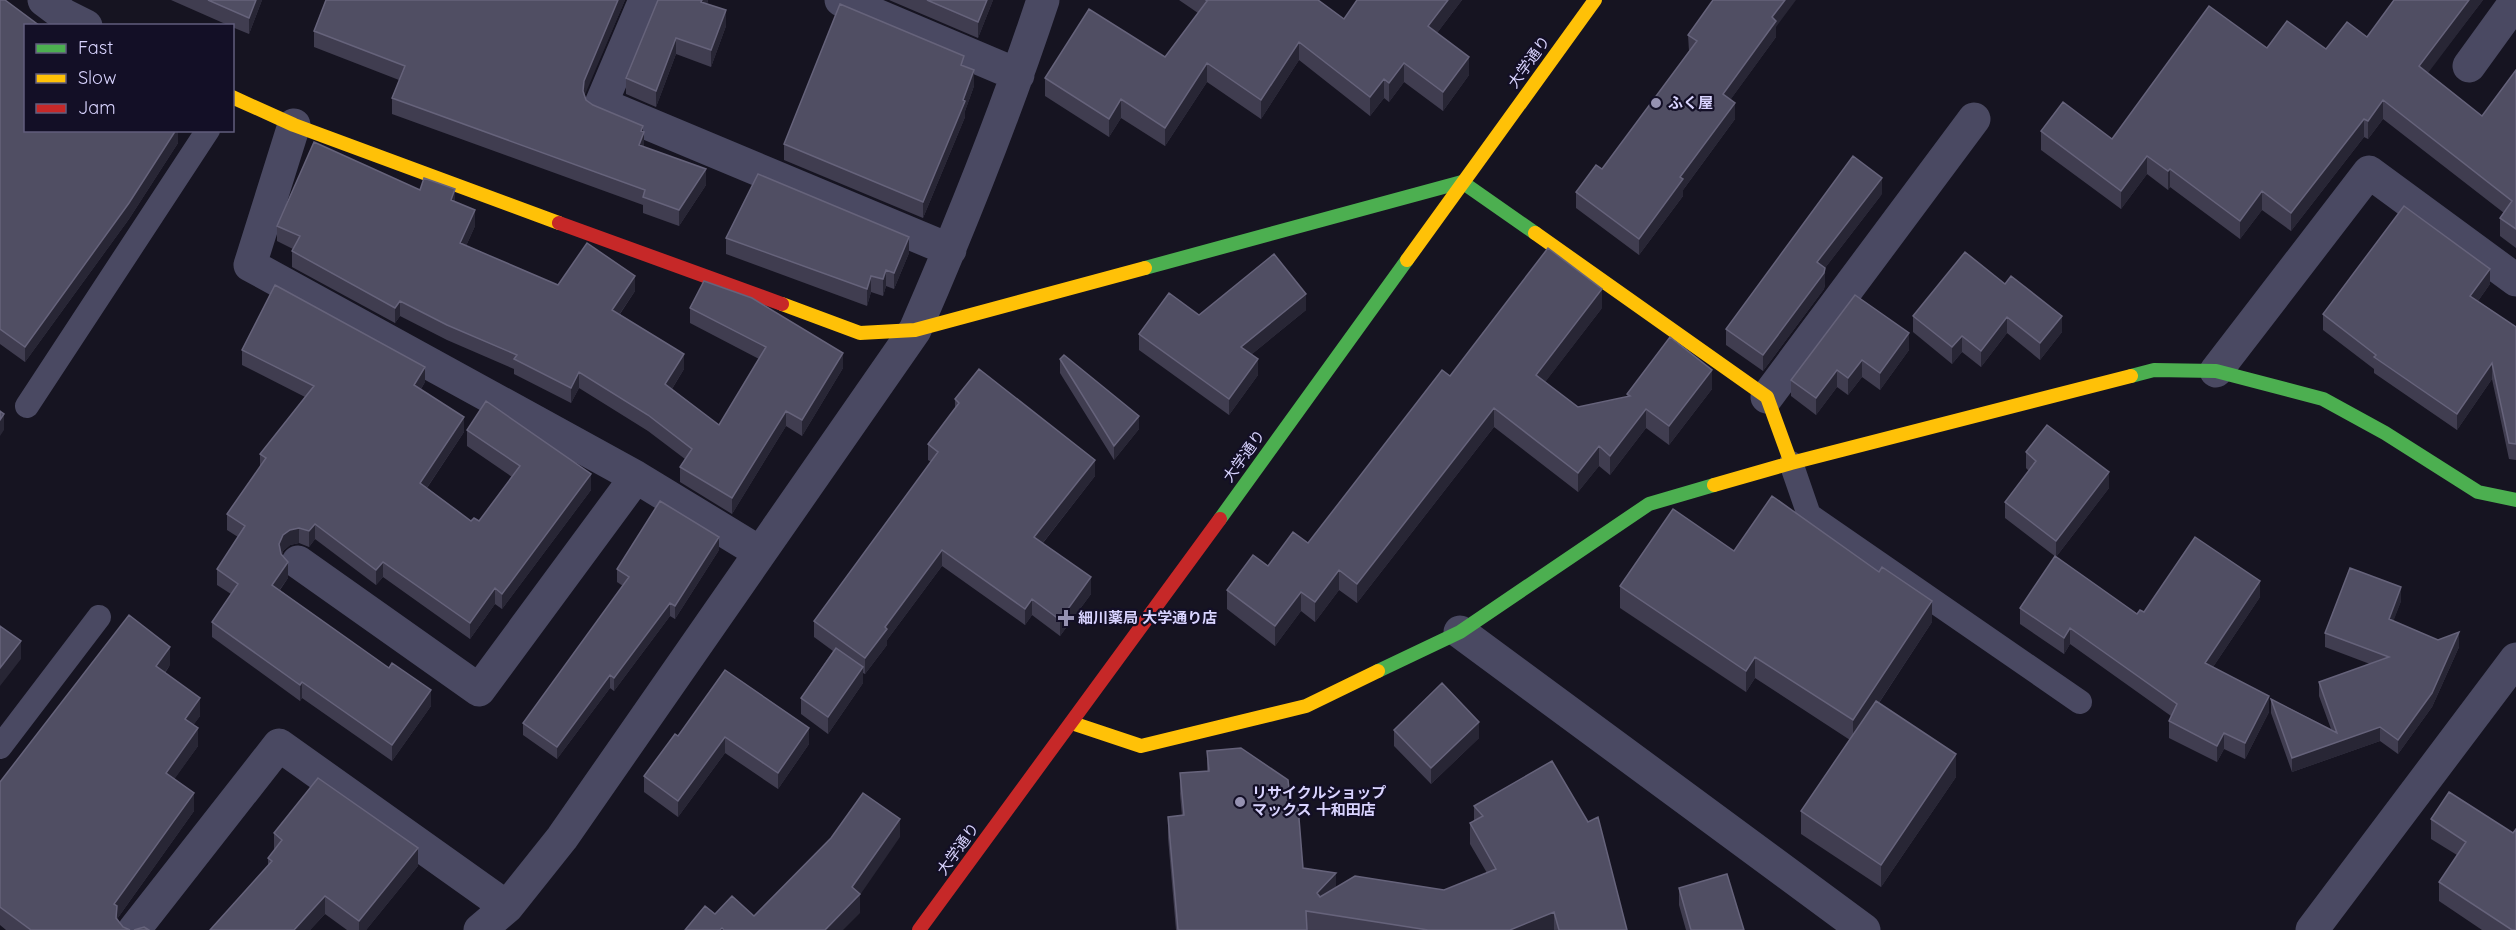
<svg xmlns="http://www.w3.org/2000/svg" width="2516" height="930" viewBox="0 0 2516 930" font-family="Quicksand,'Noto Sans JP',sans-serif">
<rect width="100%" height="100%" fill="#161421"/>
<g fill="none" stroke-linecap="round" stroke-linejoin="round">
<path stroke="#4a4962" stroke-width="24" d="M27 406 208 130
M1791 463 1809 515 2080 702
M0 747 99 617"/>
<path stroke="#4a4962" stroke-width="33" d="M44 0 64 15 86 26
M645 0 601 104 950 250
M841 0 1018 75
M2469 66 2516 1
M294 125 250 265 636 477 759 552
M2216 371 2369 172 2516 280
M1767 397 1974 119
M298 562 479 690 636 477
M1460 632 1864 930
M134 930 279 745 507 907
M480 930 507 907 562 838 915 330C962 222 1006 112 1043 0
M2312 930 2516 659"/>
<path stroke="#4caf50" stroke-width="14" d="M1145 268 1462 182 1535 233
M2131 376 2154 370 2216 371 2323 399 2385 433 2478 492 2516 500
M1220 519 1407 260
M1378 671 1460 632 1649 504 1714 485"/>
<path stroke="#ffc107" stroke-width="14" d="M232 97 294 125 559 223
M1535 233 1767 397 1791 463
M1407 260 1595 0
M782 304 860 333 915 330 1145 268
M1714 485 1791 463 2131 376
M1072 723 1141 746 1306 706 1378 671"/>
<path stroke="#c62828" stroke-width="14" d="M559 223 782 304
M919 930 1220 519"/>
</g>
<path fill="#403d50" d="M0 0 178 130V143L129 219 25 362 0 344Z
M171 0H262L249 34 232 27V26H230Z
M326 0H625L584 95 586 100 593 105 643 132 644 147 706 185 679 226 643 213V205L392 114V98L399 80 314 47V31Z
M658 0H708L707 4 726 26 711 67 676 54 656 107 626 94V78Z
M889 0H993L978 38Z
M1179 0H1318L1344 19 1357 0H1462L1437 33 1469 75 1443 111 1404 82 1389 102 1384 98 1370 116 1299 60 1261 119 1207 82 1165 146 1121 118 1109 137 1045 96V78L1165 57 1198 13Z
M2483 0 2427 73 2482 116 2516 70V248L2500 236V218L2504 213 2383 119 2368 139 2364 137 2291 231 2262 210 2240 239 2170 187 2168 190 2147 174 2121 209 2041 150V131L2112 139 2267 48 2326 49Z
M1776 27V37L1730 100 1735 119 1683 190V196L1639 255 1576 208V192L1602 169 1689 51 1688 35Z
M964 66 974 86 965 111V117L923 218 784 160V144Z
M420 190 455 201 475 226 466 246 558 285 635 291 620 314 684 369 672 389 719 425 759 359 690 323V308L843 368 802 436 786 426 732 514 680 482V467L685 459 648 431 579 388 571 403 514 374V369L447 340 400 316 395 323 292 267V251L293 249 277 241V226Z
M1882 194 1825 268V284L1824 289 1763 371 1726 345V329Z
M726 238 909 253 894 289 886 286 883 296 871 292 867 306 726 254Z
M1965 252 2062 332 2040 360 2007 333 1981 367 1962 352 1952 364 1913 332V316Z
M2490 284 2478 301 2516 327V460L2509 459 2492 379 2457 430 2374 373V369L2323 330V314Z
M1855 295 1909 350 1880 390 1862 377 1848 395 1837 387 1816 415 1791 396V380Z
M1602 308 1545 382 1578 407 1627 397V394L1712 389 1669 445 1646 428 1610 475 1599 466 1578 492 1494 427 1357 603 1339 590 1315 622 1301 611 1275 646 1227 609V590L1308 543 1450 376Z
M1306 310 1252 354 1258 375 1229 415 1139 350V334L1199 315Z
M242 350 425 382 421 389 464 432 427 488 471 521H479L512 477 467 446V430L591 490 502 609 495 604 470 639 383 577 376 585 315 539 309 547 299 543 290 545 283 551 282 555 288 578 280 590 431 706 392 761 302 698 300 701 212 637V622L231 594 217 585V569L238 537 227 530V514L260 467V454L305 397 242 365Z
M1060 359 1139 429 1114 460 1060 373Z
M955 399 1095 476 1043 543 1091 594 1060 636 1032 615 1025 625 942 566 887 640V645L865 674 863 673V683L828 734 801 714V698L833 651 814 637V621L931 462 928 460V444L955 409Z
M2026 452 2109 488 2056 557 2005 518V502L2029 471 2026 468Z
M719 550 675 619 670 616 614 691 610 688 557 759 523 735V723L623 586 617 582V569Z
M1734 551 1932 622 1879 703 1956 777 1881 887 1801 834V811L1850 740 1755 678 1746 692 1620 608V586Z
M2260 597 2213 667 2269 712 2245 759 2224 749 2217 762 2169 738V721L2171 716 2070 644 2064 654 2020 624V608L2137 614 2144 612Z
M2401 601 2393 621 2438 640 2459 647 2432 707 2398 754 2380 741 2292 772 2271 713V699L2331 729 2319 696V682L2370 664 2325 647V633Z
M170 665 165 673 200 716 193 725 198 746 174 779 194 811 117 919 123 927 130 930H6L0 925V782Z
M809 728V744L778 789 725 753 678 817 644 792V776L678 736Z
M1394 730 1479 738 1431 784 1394 746Z
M1207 751 1291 806 1303 868 1336 887 1444 890 1487 873 1470 844V823L1474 821V806L1627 930H1176L1168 838V817L1182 816 1180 794V773L1207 771Z
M2431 819 2513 833 2516 930H2482L2439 901V882L2457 855 2431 839Z
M274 833 418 866 366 930H347L325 914 310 930H210L268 866V858L274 851Z
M1679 888 1744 930H1686L1679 905Z"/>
<path fill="#282635" d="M256 0H262L249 34V18Z
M618 0H625L584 97 583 91 584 81Z
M702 0H708L701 18V2Z
M987 0H993L978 38V22Z
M1448 0H1462L1428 45V26Z
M1785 0H1796L1776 27V37L1723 110V94L1772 17Z
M2469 0H2483L2419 85V66Z
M726 10V26L711 67V50Z
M676 38V54L656 107V91Z
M1299 42V60L1261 119V100Z
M1469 57V75L1443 111V92Z
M1207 63V82L1165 146V128Z
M1404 63V82L1389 102V83Z
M974 70V86L965 111V117L923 218V202Z
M1384 79V98L1370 116V97Z
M1121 99V118L1109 137V119Z
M2383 100V119L2368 139V121Z
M1735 103V119L1683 190V196L1639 255V239L1680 177Z
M2364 119V137L2291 231V213Z
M643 126V135L644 132V148L639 145 641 131Z
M176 130H178V143L129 219 25 362V347Z
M2147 156V174L2121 209V191Z
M706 169V185L679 226V210Z
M2170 169V187L2168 190V171Z
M1882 178V194L1825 268V284L1824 289 1763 371V355L1817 262Z
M455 189V205L451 200Z
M2262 191V210L2240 239V221Z
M475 210V226L460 259V243Z
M909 237V253L894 289V273Z
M2490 269V284L2470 312V296Z
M886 270V286L883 296V279Z
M635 276V291L612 325V310Z
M871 276V292L867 306V289Z
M1602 289V308L1536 394V375Z
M1306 294V310L1241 363V347Z
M400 301V316L395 323V308Z
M2062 316V332L2040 360V343Z
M2007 317V333L1981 367V351Z
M1909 333V350L1880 390V373Z
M1962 336V352L1952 364V347Z
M843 353V368L802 436V420Z
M684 354V369L665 400V384Z
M1258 359V375L1229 415V399Z
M1862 360V377L1848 395V378Z
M2492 363V379L2457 430V414Z
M425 367V382L414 400V385Z
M1712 370V389L1669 445V426Z
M1837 370V387L1816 415V398Z
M579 372V388L571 403V388Z
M1494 408V427L1357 603V584Z
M1646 409V428L1610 475V456Z
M786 411V426L732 514V498Z
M4 414V430L0 436V420Z
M1139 416V429L1114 460V446Z
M464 417V432L420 498V483Z
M1599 446V466L1578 492V473Z
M1095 460V476L1034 554V537Z
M2109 472V488L2056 557V541Z
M591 474V490L502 609V594Z
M315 524V539L309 547V531Z
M299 528V543L290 545 283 551 279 560V544L283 535 290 530Z
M719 537V550L675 619V606Z
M942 550V566L887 640V645L865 674V658L885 627Z
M288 562V578L272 600V585Z
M383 562V577L376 585V570Z
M1339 570V590L1315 622V602Z
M1091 577V594L1060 636V620Z
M2260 581V597L2205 679V663Z
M2401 587V601L2389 633V619Z
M495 588V604L470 639V623Z
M1301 592V611L1275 646V626Z
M1032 599V615L1025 625V609Z
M1932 601V622L1853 742V720Z
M670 603V616L614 691V678Z
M2070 628V644L2064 654V638Z
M2459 632V647L2432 707 2398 754V740Z
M21 641V659L0 686V668Z
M170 647V665L156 684V666Z
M1755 657V678L1746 692V671Z
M863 667V683L828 734V717Z
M610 675V688L557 759V747Z
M302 682V698L300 701V685Z
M431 690V706L392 761V745Z
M2269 696V712L2245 759V743Z
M200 698V716L185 737V719Z
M1479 722V738L1431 784V768Z
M2380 727V741L2292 772V758Z
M198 728V746L166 791V773Z
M809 728V744L778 789V773Z
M2224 733V749L2217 762V746Z
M725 737V753L678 817V801Z
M1956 754V777L1881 887V865Z
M194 793V811L117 919 114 904Z
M900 819V837L860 895V913L843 930H825L852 887Z
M418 848V866L366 930H359V921Z
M1336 873V894L1319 913 1317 893Z
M325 896V914L310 930H294Z
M1554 912V930H1510Z"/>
<path fill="#504e63" stroke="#66637b" stroke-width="1.5" d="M0 0H5L40 26H26V130H176L129 203 25 347 0 329Z
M208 0H256L249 18Z
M326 0H618L584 81 583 91 586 100 593 105 643 126 641 131 644 132 639 145 706 169 679 210 643 197 645 190 392 98 405 66 314 31Z
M658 0H702L701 2 726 10 711 50 676 38 656 91 626 78Z
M927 0H987L978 22Z
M1206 0H1318L1344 19 1357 0H1448L1428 26 1469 57 1443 92 1404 63 1389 83 1384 79 1370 97 1299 42 1261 100 1207 63 1165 128 1121 99 1109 119 1045 78 1089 9 1165 57 1207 1Z
M1713 0H1785L1772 17 1776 21 1723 94 1735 103 1680 177 1683 179 1639 239 1576 192 1596 165 1602 169 1697 41 1688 35Z
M2394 0H2469L2419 66 2482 116 2516 70V229L2500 218 2512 201 2383 100 2368 121 2364 119 2291 213 2262 191 2240 221 2170 169 2168 171 2147 156 2121 191 2041 131 2063 102 2112 139 2209 6 2267 48 2287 21 2326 49 2347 22 2367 37Z
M840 4 964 56 961 65 974 70 963 100 965 101 923 202 784 144Z
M314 142 420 190 424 178 455 189 451 200 475 210 460 243 558 285 587 243 635 276 612 310 684 354 665 384 719 425 766 347 690 308 704 281 752 298 843 353 802 420 786 411 732 498 680 467 692 449 648 415 579 372 571 388 514 359 517 355 447 325 400 301 395 308 292 251 300 236 277 226Z
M1853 156 1882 178 1817 262 1825 268 1824 273 1763 355 1726 329Z
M758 174 909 237 894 273 886 270 883 279 871 276 867 289 726 238Z
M2404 206 2490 269 2470 296 2516 327V444L2509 443 2492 363 2457 414 2374 357 2376 355 2323 314Z
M1548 248 1602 289 1536 375 1578 407 1630 396 1627 394 1670 337 1712 370 1669 426 1646 409 1610 456 1599 446 1578 473 1494 408 1357 584 1339 570 1315 602 1301 592 1275 626 1227 590 1253 555 1268 566 1293 532 1308 543 1442 370 1450 376Z
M1965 252 2005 284 2011 276 2062 316 2040 343 2007 317 1981 351 1962 336 1952 347 1913 316Z
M1274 254 1306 294 1241 347 1258 359 1229 399 1139 334 1169 293 1199 315Z
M275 285 425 367 414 385 464 417 420 483 471 521 474 518 479 521 520 466 467 430 486 401 591 474 502 594 495 588 470 623 383 562 376 570 315 524 309 531 299 528 290 530 283 535 279 544 281 554 288 562 272 585 389 668 392 663 431 690 392 745 302 682 300 685 212 622 238 584 217 569 245 526 227 514 266 458 260 454 314 386 242 350Z
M1855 295 1909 333 1880 373 1862 360 1848 378 1837 370 1816 398 1791 380Z
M1064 355 1139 416 1114 446 1060 359Z
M979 369 1095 460 1034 537 1091 577 1060 620 1032 599 1025 609 942 550 885 627 887 629 865 658 814 621 938 452 928 444 959 403 955 399Z
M0 411 4 414 0 420Z
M2047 425 2109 472 2056 541 2005 502 2036 461 2026 452Z
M1772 496 1879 572 1882 567 1932 601 1853 720 1755 657 1746 671 1620 586 1673 509 1734 551Z
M660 501 719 537 675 606 670 603 614 678 610 675 557 747 523 723 629 577 617 569Z
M2195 537 2260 581 2205 663 2269 696 2245 743 2224 733 2217 746 2169 721 2177 704 2070 628 2064 638 2020 608 2055 556 2137 614 2140 610 2144 612Z
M2350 568 2401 587 2389 619 2438 640 2459 632 2432 693 2398 740 2380 727 2292 758 2271 699 2337 733 2319 682 2389 657 2325 633Z
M129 615 170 647 156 666 200 698 185 719 198 728 166 773 194 793 114 904 117 906 116 918 123 927 130 930H31L0 907V782Z
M0 626 21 641 0 668Z
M836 648 863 667 828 717 801 698Z
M725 670 809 728 778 773 725 737 678 801 644 776 675 734 678 736Z
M1442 683 1479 722 1431 768 1394 730Z
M1876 701 1956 754 1881 865 1801 811Z
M1241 748 1288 780 1291 806H1298L1303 868 1336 873 1317 893 1320 897 1355 876 1444 890 1496 869 1470 823 1483 816 1474 806 1552 761 1588 822 1598 817 1627 930H1559L1554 912 1510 930H1428L1306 911 1307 930H1178L1168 817 1184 815 1180 773 1209 771 1207 751Z
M318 778 418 848 359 921 325 896 294 930H210L272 861 268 858 282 840 274 833Z
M2449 792 2513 833 2516 829V930H2512L2439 882 2466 842 2431 819Z
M863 793 900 819 852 887 860 894 825 930H724L722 928 720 930H685L705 906 715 914 732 896 754 916 831 838Z
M1727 874 1744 930H1691L1679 888Z
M144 927 149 930H134Z"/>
<g fill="#9591b1" stroke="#130f26" stroke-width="2">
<circle cx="1656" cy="103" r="6"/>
<path d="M1063 609h6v6h6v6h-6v6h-6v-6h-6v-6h6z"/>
<circle cx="1240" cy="802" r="6"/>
</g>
<g text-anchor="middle" stroke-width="4.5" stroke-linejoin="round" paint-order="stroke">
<g font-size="15" fill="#d9d4ff" stroke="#130f26">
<text transform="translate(1529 62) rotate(-54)" y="5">大学通り</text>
<text transform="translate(1244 456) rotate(-54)" y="5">大学通り</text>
<text transform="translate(958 849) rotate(-54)" y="5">大学通り</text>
</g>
<g font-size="15" font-weight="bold" fill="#d9d4ff" stroke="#130f26" text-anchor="start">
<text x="1668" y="108">ふく屋</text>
<text x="1078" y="623">細川薬局 大学通り店</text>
<text x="1252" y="798">リサイクルショップ<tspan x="1252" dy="17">マックス 十和田店</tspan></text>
</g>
</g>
<rect x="24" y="24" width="210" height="108" fill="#130f26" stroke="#625e7d" stroke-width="1.5"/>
<rect x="36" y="44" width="30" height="9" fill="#4caf50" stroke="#625e7d" stroke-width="1.5"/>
<text x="78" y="54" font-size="18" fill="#d9d4ff">Fast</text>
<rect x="36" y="74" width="30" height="9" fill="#ffc107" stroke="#625e7d" stroke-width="1.5"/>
<text x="78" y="84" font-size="18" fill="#d9d4ff">Slow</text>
<rect x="36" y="104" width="30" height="9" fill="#c62828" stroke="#625e7d" stroke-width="1.5"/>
<text x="78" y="114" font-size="18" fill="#d9d4ff">Jam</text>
</svg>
